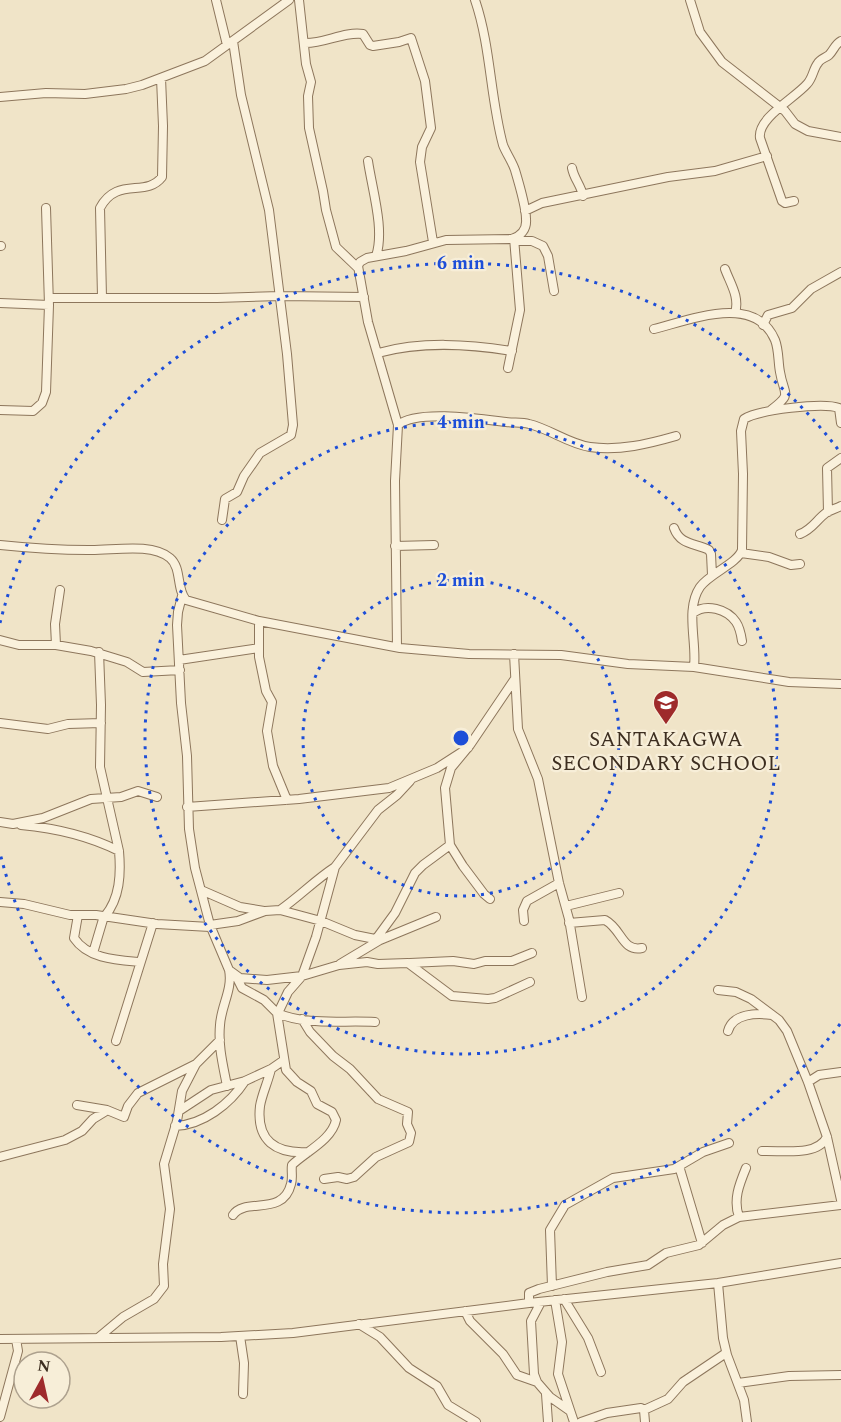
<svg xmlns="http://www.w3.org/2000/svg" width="841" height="1422" viewBox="0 0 841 1422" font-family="Spectral,serif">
<rect width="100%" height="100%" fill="#f0e4c8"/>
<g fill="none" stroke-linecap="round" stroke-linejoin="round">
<defs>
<path id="minor" d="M216 0 227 45
M299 0 306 64 311 82 308 96 309 128 323 191 326 210 336 247 358 268
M690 0 700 32 722 62 785 111 795 124 808 131 841 137
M304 43C324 44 344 31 363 34L370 45 373 46 399 42 411 38 425 81 431 128 422 147 420 162 433 242
M0 97 46 93 85 94 126 89 142 85 205 61 289 0
M368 161C372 189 385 230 376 256
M572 168C574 179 581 185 583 196
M794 201 785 203 782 201 760 138C757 118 795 98 807 84 813 78 813 69 818 63 820 59 825 58 829 55 834 50 835 44 841 41
M525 211 542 203 668 177 715 171 767 156
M515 241H532L543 246 548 256 554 291
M0 246H1
M725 269C730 283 740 297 735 313
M102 297 100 208C117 176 146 198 162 177L163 126 161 78
M49 298H217L280 296 364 297
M0 303 49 305
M763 325 768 315 792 308 811 289 841 272
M654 329C690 320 755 293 775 340 779 350 778 362 780 372 784 396 793 393 771 410
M378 353C422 341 468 344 512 351
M508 368 520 310 514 238
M0 410 33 411 42 403 46 392 49 305 46 208
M398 425C417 409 482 419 506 422 514 423 522 422 529 424 550 429 569 444 590 447 620 451 648 444 676 436
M828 512 827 468 841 458
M222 520 225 499 237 492 244 476 260 453 291 435 293 425 287 354 269 210 241 95 233 41
M674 528C680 545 695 543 709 550L711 554 712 575
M800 534C813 529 816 520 827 512 831 510 837 508 841 506
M0 545C29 548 59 550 88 550 111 551 151 542 170 558 182 568 176 589 186 600L259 621 400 648 469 654 561 655 628 664 694 667 789 682 841 684
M395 546 434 545
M741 553 769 557 791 565 800 564
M182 596 178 612 177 625 181 703 187 756 189 829 195 868 210 925 229 970 240 978 267 980 302 976 339 965 367 962 378 964 408 963 452 996 488 999 495 998 530 982
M693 613C706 603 727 609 736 622 740 628 741 634 742 641
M259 621V657L266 691 272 702 267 731 273 766 287 800
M0 640 19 645H56L91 651 127 662 143 672 180 670
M56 645 55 624 60 590
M397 647 395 481 398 425 368 322 358 266 360 262 367 258 406 251 446 240 512 239C521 236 527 229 526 219 526 209 518 180 515 170 512 161 506 153 503 145 490 97 491 47 475 0
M99 652 101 705 100 767 119 851C121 874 120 898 105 916
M514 654 518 729 538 779 559 883 569 919 582 997
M179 660 259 648
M694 667C697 642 685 609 700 587 710 573 737 564 742 550L743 474 741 431 744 419C758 410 823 402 839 408L841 423
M0 723 48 729 68 724 101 723
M187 807 299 799 389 788 437 768 468 748
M0 822 13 824 43 818 91 799 121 797 138 791 157 797
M21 825C54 828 89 836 119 851
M201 890 240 907 264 911
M490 899 484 894 463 866 450 845 445 788 451 768 470 745 514 680
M0 902 24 904 70 915H96L157 924 210 927
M566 906 619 893
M280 910C300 896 315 880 335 867
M78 915 74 938C88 959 117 960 140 962
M524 921 523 910 527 901 559 883
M569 923 605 920C622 929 622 952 642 948
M210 925 238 921 265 911 280 910 321 921 355 935 380 940
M376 939 395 913 415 873 423 865 450 845
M93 953 104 916
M410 963 453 961 474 964 485 961H512L532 953
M340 964 380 940 436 917
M718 990 736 992 751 999 779 1020 787 1031 808 1082 827 1137 841 1200
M277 1013C307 1026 342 1020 375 1022
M278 1013 288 992 302 976 316 937 335 867 378 810 397 795 410 781
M302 1019 310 1032 333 1056 350 1069 378 1099 408 1112 407 1124 411 1133 409 1142 376 1157 354 1177 347 1179 338 1177 324 1179
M728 1031C733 1013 757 1013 772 1015
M116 1041 153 923
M271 1069C268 1082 262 1094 260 1106 256 1141 276 1154 308 1152
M808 1082 819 1075 841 1072
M227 1086C223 1065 218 1046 220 1025 221 1006 233 989 229 970
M77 1105 107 1110 124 1117 128 1106 138 1093 196 1064
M179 1111 211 1090 245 1081 271 1069 284 1060
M175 1126C203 1125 230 1104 245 1081
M762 1151C782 1150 817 1157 827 1137
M0 1157 65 1140 82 1131 93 1119 106 1111
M679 1166 702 1243
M233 1215C245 1197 283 1217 291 1184 293 1178 291 1171 292 1165 305 1152 332 1140 336 1120L332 1112 317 1104 311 1091 297 1082 286 1070 277 1013 264 1000 242 988 236 976
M739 1217C733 1200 739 1185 746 1168
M718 1283 723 1338 727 1355 744 1400 747 1422
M552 1286 550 1230 565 1205 613 1178 674 1169 703 1152 729 1143
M564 1299 588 1338 601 1372
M555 1300 562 1342 558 1374 574 1422
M541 1302 531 1321 534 1374 537 1382 550 1397 570 1411
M529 1303V1293L539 1289 607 1272 648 1265 666 1253 699 1245 723 1225 739 1217 841 1205
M465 1311 470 1321 503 1354 517 1375 537 1382
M359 1324 380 1337 409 1368 437 1386 448 1405 476 1422
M240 1336 244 1363 243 1394
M99 1337 123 1317 154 1299 164 1286 163 1264 170 1209 164 1164 177 1121 182 1091 196 1064 220 1040
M0 1339 221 1337 293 1333 529 1303 718 1283 841 1263
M738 1383 789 1376 841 1375
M546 1394 548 1422
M644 1410 668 1399 683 1382 726 1353
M0 1417 18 1351 16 1339
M581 1422 607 1413 641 1408 644 1410 645 1422"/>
</defs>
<use href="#minor" stroke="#8d765c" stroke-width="10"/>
<use href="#minor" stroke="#faf1dc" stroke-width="8"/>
</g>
<g fill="none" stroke="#1d4ed8" stroke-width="3" stroke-dasharray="3 6">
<circle cx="461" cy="738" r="158"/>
<circle cx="461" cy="738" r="316"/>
<path d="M840 1024A475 475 0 0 1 0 853M0 623A475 475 0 0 1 840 452"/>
</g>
<defs>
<symbol id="school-pin" viewBox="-11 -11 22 30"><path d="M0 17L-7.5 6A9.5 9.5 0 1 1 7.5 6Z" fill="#9e2a2b" stroke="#f7eed8"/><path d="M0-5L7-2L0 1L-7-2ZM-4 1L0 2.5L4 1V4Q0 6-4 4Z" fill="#fff"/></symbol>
</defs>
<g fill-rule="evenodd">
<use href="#school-pin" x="651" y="688" width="30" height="40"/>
</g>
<g text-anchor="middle" stroke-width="4.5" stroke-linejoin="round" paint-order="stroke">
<g font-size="21" fill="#3d2e20" stroke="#f7eed8">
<text x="666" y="746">SANTAKAGWA<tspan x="666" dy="24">SECONDARY SCHOOL</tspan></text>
</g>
</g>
<circle cx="461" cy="738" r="9" fill="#1d4ed8" stroke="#f7eed8" stroke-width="3"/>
<g font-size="18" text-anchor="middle" font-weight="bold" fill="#1d4ed8" stroke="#f7eed8" stroke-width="4.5" stroke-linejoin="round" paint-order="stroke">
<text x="461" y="269">6 min</text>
<text x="461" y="428">4 min</text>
<text x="461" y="586">2 min</text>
</g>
<g transform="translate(42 1380) rotate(8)"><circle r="28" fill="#f7eed8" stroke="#ada18e" stroke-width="1.5"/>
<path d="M0-4.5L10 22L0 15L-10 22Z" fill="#9e2a2b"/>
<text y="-9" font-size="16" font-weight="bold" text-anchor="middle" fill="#3d2e20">N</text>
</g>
</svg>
